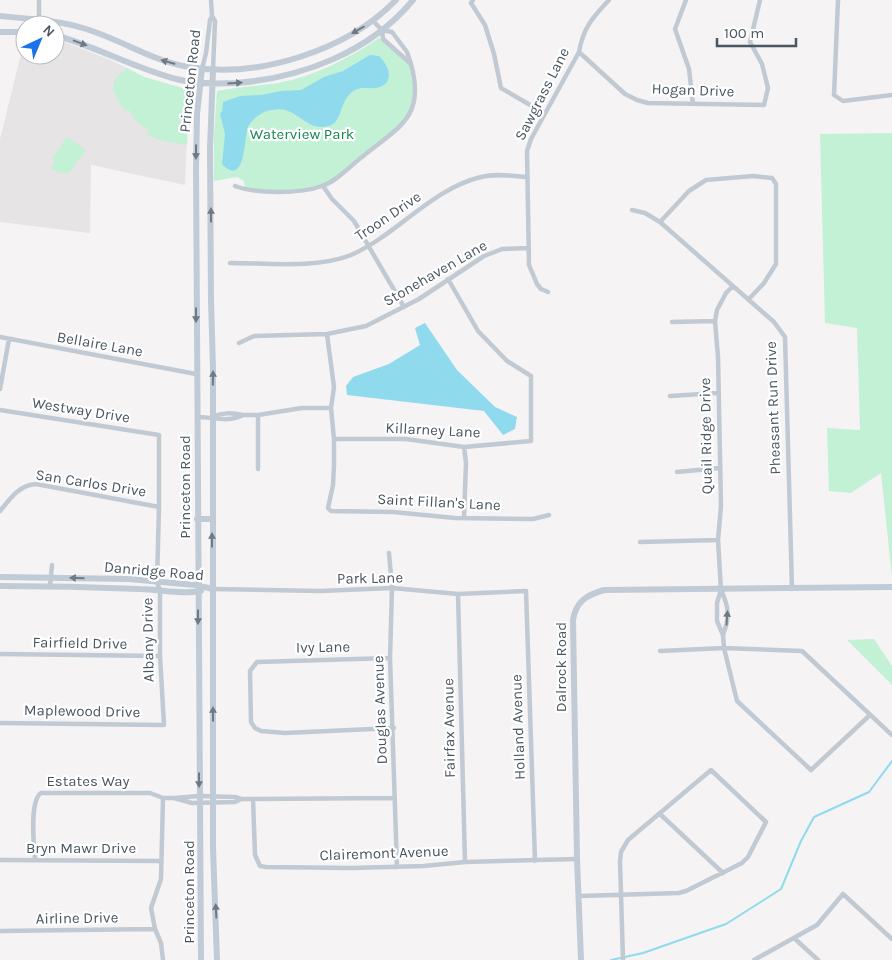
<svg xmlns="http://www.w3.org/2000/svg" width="892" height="960" viewBox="0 0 892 960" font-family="Karla,sans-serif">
<rect width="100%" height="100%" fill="#f5f3f3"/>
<path fill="#e6e4e5" d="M25 38V55H55V41L64 42 111 60 144 77 189 90 185 185 91 165 90 233 0 222V139Z"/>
<path fill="#c3f1d5" d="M379 38 411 64 416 86 408 118 334 179 304 191 245 190 244 181 237 177 214 181V135L217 91C237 87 257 86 278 83 315 76 348 59 379 38Z
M127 68 144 77 189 90 187 145 163 141 147 135 149 131 137 122 128 109 124 110C112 90 106 84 127 68Z
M892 133V577L881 473 851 493 829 491 827 428 860 430 857 328 825 323 820 134Z
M67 137 86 150 69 173H59L51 168 55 160 52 158Z
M874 639 892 666V685L847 640Z"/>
<path fill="#90daee" d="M370 55 379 56C387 63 396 81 380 87 367 91 360 83 348 96 339 106 342 126 324 127 304 129 296 105 272 110 262 111 253 118 248 127 244 136 246 189 222 164L225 134 220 114 222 111 223 102 240 96 261 95 281 91 301 90 324 77 343 71Z
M425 323 457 370 495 407 517 417 515 429 503 435 484 411 347 395 346 386 353 377 389 364 420 345 415 328Z"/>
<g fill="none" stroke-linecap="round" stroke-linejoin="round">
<path stroke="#90daee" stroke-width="2" d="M611 960 643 953 726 924 781 889 801 841 814 817 869 792 892 761"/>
<path stroke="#c1cad2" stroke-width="4.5" d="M211 0 212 16 215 21 213 70
M473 0 471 3 485 25 494 54 501 88 544 113
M686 0 675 29 689 69 693 104
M838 0 834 95 843 101 892 95
M373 21 382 30 383 39 411 64 407 52 392 32 382 30
M39 25V0
M579 52 625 94 637 100 648 103 764 105 768 88 762 64 750 42 760 0
M202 69 206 53 210 20 212 16
M235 186C256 194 300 194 322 186 337 181 350 166 362 157 398 127 426 118 411 64
M323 186 332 199 354 221 404 307
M632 210 645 213 660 222 774 322 785 337 792 589
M660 222 689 191 706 180 753 176 772 178 776 184V264L764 283 749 299
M230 263C267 263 316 269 351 255 397 235 431 189 481 177 496 173 512 176 527 177
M548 292 541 289 537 284 529 265 527 151 531 139 579 52C583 28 593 17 609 0
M672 322 715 321
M327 334 334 387 331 408 334 439V465L333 485 328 508 331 511 393 512 455 518 533 519 549 515
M0 337 196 374
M239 343 254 336 327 334 366 326 419 299 484 256 502 249 528 248
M0 389 9 339
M670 396 717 393
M0 410 159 435V507L157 582 160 591V656L164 725 0 723
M243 415H258L302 408H331
M258 415V469
M197 417C213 417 228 423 243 415 232 413 223 412 212 417
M334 439H406L464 447 531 441V376L507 361 478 331 448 279
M677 472 719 468
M0 511C10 499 19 485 36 484L159 507
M464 517 466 463 464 447
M640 542 718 540
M389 553 392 588 390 658 397 867
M50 586 52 565
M213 589 320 591 392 588 458 594 526 591 535 861
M721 590C729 607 730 617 723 635L717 621V603L721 590 718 540 721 506 718 357 715 321 717 310 726 293 733 286
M458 594 465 862
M723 635 724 648 737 701 811 770 870 715
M660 651 724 648 802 651 892 735
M0 654 160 656
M390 658 257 662 250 671 251 722 255 728 261 731 285 733 394 728
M163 798 161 879 151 908 155 929 161 943 163 960
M241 799 235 802 192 803 174 798 199 796 235 797 241 799 394 798
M253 799 255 855 260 866 266 867 352 868 424 866 465 862 577 859
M660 814 723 873
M0 860 161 861
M35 860C34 845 29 801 41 793H150L163 798H174
M579 896 679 893 686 891 742 863 748 857 766 822 711 770 628 840 621 852 620 861 623 960
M0 931 155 929
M794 938 818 960
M754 960 817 925 843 894 892 939"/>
<path stroke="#c1cbd6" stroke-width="6" d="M0 16C29 19 58 20 86 29 122 40 152 61 189 67 258 79 348 50 396 0
M0 32H25
M55 35C97 47 134 68 176 79 196 84 216 84 236 83 302 78 370 52 413 0
M213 70 210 148 211 301 213 368V848L217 960
M197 519H212
M0 577 129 579 195 585 213 589
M0 586C46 586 93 587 139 589 160 589 180 595 201 591
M201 960 196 168 197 114 202 69
M581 960 577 859 573 620C576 601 587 595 604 590L892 587"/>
</g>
<defs><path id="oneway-solid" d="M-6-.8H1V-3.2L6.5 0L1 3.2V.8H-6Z" transform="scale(1.25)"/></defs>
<g fill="#6e7984">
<use href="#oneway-solid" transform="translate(358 30) rotate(150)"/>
<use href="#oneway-solid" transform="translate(80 43) rotate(20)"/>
<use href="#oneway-solid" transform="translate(168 62) rotate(-164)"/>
<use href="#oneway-solid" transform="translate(235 83) rotate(-4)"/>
<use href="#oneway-solid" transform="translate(196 152) rotate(91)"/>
<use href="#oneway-solid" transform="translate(211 215) rotate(-90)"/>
<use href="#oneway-solid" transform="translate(196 315) rotate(90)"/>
<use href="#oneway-solid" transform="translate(213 378) rotate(-89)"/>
<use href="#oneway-solid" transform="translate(212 540) rotate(-90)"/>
<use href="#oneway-solid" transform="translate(77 578) rotate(-179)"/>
<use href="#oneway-solid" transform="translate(198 617) rotate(90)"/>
<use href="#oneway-solid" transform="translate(213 714) rotate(-90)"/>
<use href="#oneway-solid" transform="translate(199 780) rotate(90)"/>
<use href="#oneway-solid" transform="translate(216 911) rotate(-93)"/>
</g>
<use fill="#6e7983" href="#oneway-solid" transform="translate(727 618) rotate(-86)"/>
<g text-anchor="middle" stroke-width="4.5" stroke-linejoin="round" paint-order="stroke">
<g font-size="15" fill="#4a5661" stroke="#fff">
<text transform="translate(190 81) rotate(-84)" y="5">Princeton Road</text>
<text transform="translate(693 90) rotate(2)" y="5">Hogan Drive</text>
<text transform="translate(542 94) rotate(-63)" y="5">Sawgrass Lane</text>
<text transform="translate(388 216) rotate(-34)" y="5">Troon Drive</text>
<text transform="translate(435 273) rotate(-30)" y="5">Stonehaven Lane</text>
<text transform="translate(100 344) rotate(10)" y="5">Bellaire Lane</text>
<text transform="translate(773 408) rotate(-92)" y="5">Pheasant Run Drive</text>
<text transform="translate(81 410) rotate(9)" y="5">Westway Drive</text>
<text transform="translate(433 430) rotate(3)" y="5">Killarney Lane</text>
<text transform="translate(706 436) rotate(-91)" y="5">Quail Ridge Drive</text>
<text transform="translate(91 483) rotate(9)" y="5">San Carlos Drive</text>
<text transform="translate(185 487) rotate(-90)" y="5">Princeton Road</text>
<text transform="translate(439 502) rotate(3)" y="5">Saint Fillan's Lane</text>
<text transform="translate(154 571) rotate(5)" y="5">Danridge Road</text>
<text transform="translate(370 578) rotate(-1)" y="5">Park Lane</text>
<text transform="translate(148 640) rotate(-91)" y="5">Albany Drive</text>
<text transform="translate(80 643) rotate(1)" y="5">Fairfield Drive</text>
<text transform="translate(323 647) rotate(-1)" y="5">Ivy Lane</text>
<text transform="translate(561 667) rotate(-90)" y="5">Dalrock Road</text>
<text transform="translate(380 710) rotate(-92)" y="5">Douglas Avenue</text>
<text transform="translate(82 711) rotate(1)" y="5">Maplewood Drive</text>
<text transform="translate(518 727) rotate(-92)" y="5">Holland Avenue</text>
<text transform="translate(449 728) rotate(-91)" y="5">Fairfax Avenue</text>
<text x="88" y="786">Estates Way</text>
<text x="81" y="853">Bryn Mawr Drive</text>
<text transform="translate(384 853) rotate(-2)" y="5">Clairemont Avenue</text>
<text transform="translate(189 892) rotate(-90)" y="5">Princeton Road</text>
<text transform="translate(77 918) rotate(-1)" y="5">Airline Drive</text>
</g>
<g font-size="15" fill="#17864f" stroke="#fff">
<text x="302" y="139">Waterview Park</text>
</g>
</g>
<g transform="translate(40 40) rotate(44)"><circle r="24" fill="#ffffff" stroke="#b7bbc0"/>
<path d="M0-4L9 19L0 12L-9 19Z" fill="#1a73e8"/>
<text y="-8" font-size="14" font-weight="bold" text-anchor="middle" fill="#4a5661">N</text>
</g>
<path d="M717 38v8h79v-8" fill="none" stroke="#4a5661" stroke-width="2.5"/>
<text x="724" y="38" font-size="15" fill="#4a5661" stroke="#ffffff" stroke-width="4" paint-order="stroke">100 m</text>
</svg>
